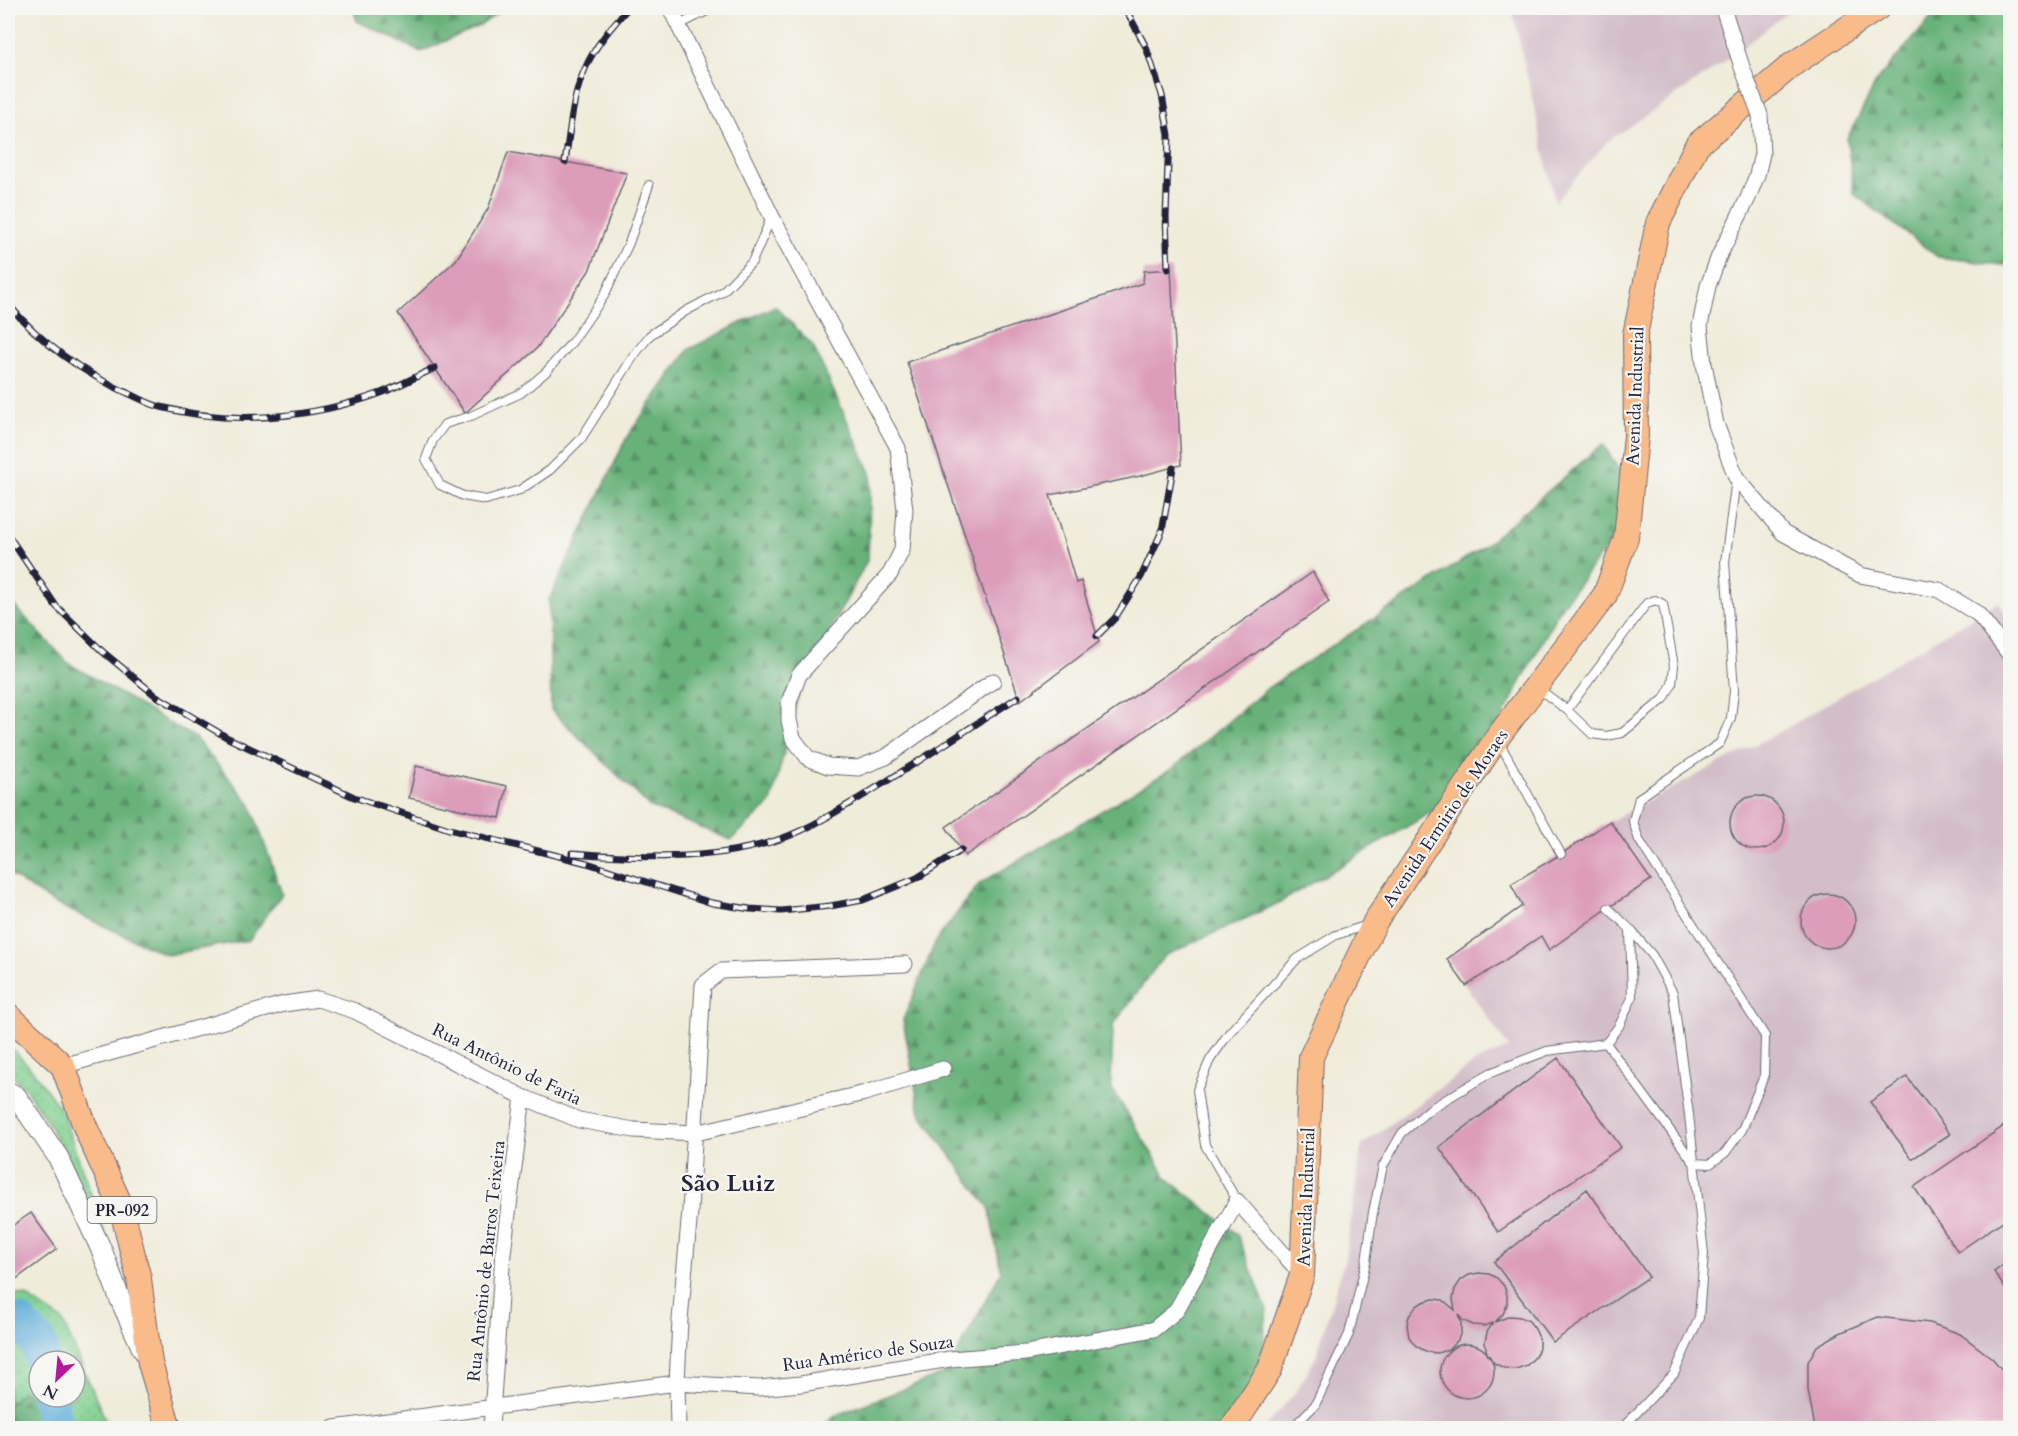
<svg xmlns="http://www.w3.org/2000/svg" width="2018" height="1436" viewBox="0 0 2018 1436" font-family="Cardo,serif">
<defs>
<pattern id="grass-dots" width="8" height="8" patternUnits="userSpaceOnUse" patternTransform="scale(1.5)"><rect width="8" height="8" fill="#80d090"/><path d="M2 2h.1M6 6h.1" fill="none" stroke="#6eb27d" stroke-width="1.8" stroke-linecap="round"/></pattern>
<pattern id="forest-firs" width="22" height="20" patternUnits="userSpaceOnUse" patternTransform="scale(1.5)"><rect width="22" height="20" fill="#68b27a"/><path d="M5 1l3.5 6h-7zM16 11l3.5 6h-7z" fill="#559065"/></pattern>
</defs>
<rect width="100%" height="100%" fill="#f6f6f2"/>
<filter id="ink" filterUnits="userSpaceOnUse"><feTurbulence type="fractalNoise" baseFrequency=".0167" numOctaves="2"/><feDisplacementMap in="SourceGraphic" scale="12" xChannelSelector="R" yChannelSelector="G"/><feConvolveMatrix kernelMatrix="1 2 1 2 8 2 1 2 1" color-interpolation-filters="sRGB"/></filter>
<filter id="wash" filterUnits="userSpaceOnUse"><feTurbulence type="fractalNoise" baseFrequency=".008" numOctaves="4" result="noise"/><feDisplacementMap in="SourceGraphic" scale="24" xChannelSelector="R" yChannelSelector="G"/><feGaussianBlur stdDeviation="1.35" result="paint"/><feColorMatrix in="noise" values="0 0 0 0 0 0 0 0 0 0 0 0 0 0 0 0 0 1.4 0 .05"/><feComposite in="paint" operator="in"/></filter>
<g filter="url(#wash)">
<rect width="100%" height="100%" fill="#f0ecda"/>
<path fill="#d2bdc8" d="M1512 8H1792L1723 63 1607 142 1555 202Z
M1998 602 2010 621V1428H1264L1295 1393 1316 1357 1345 1258 1362 1145 1477 1061 1509 1048 1447 959 1522 906 1511 884 1561 854 1610 821 1783 730Z"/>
<path fill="url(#grass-dots)" stroke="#517966" stroke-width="1.5" fill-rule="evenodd" d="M8 1044 33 1071 61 1110 124 1286 50 1126 26 1089 8 1072Z
M8 1293 26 1296 62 1320 109 1428H8ZM39 1361H75V1397H39Z"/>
<path fill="url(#forest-firs)" stroke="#456a5a" stroke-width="1.5" d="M353 8H505L481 25 421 52 357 21Z
M1940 8H2010V266L1938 257 1854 194 1847 139 1878 79Z
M775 306 813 346 871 473 868 559 801 685 771 803 731 840 650 807 551 710 549 600 627 437 689 349Z
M1603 444 1639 504 1559 610 1462 794 1275 905 1164 956 1113 1025 1111 1087 1167 1178 1237 1234 1267 1310 1260 1378 1237 1428H822L834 1416 946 1373 1001 1272 989 1208 920 1113 903 1020 936 941 979 884 1172 769 1269 687 1483 547Z
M8 599 68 663 195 738 250 803 282 894 249 940 167 955 52 902 8 873Z
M23 1391 70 1427V1428H8V1405Z"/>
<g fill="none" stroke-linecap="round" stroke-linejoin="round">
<path stroke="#62b0dc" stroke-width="36" d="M8 1323H20L39 1343 42 1361
M49 1397 55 1428"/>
</g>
<g id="blocks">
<path fill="#dc9cba" d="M508 152 627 173 589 271 537 348 465 413 398 313 456 260 488 209Z
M1171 269 1181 465 1136 477 1050 495 1076 583 1081 581 1099 642 1020 701 907 362 1143 283 1144 271Z
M1313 572 1329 602 965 856 946 827Z
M416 766 507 786 500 818 409 798Z
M1730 823a27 27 0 1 1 54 0a27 27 0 1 1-54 0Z
M1610 821 1651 880 1608 908 1549 950 1541 936 1466 986 1447 959 1522 906 1511 884 1561 854Z
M1801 921a27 27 0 1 1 54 0a27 27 0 1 1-54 0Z
M1558 1058 1621 1147 1498 1232 1439 1147Z
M1907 1077 1950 1134 1912 1159 1870 1102Z
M2010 1122V1216L1958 1252 1914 1187Z
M1587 1189 1649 1277 1553 1342 1494 1262Z
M31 1213 57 1249 8 1285V1226L9 1228Z
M2010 1260V1296L1994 1272Z
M1479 1273 1489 1274 1497 1278 1504 1286 1507 1295V1304L1503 1314 1495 1322 1510 1316 1520 1317 1529 1321 1535 1329 1539 1338V1348L1535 1357 1527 1365 1516 1369 1504 1368 1494 1363 1487 1354 1485 1342 1487 1332 1493 1323 1484 1326 1473 1325 1462 1320 1458 1314 1461 1322V1331L1458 1340 1449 1349 1438 1353 1427 1352 1416 1346 1409 1337 1407 1325 1409 1316 1415 1307 1423 1302 1433 1299 1443 1300 1455 1310 1453 1299 1455 1289 1461 1280 1469 1275Z
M1878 1317 1930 1323 1960 1334 1992 1358 2010 1379V1420L2004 1428H1815L1808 1390V1362L1817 1346 1840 1333Z
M1440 1371a27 27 0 1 1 54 0a27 27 0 1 1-54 0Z"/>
</g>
</g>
<g filter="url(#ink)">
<use href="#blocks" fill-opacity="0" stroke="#6a6973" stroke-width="1.5"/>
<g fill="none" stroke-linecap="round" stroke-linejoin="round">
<defs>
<path id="service" d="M679 25 713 8
M649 185 629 243 604 296 572 342 546 372 521 393 471 416 445 424 433 440 426 459 440 485 463 496 486 500 520 490 550 470 581 439 633 357 650 335 686 311 722 292 752 262 771 218
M1539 689 1567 710 1592 734 1606 736 1622 733 1664 699 1672 684 1674 666 1663 604 1655 600 1647 603 1567 710
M1499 742 1561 854
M1608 908 1630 929 1652 955 1673 993 1689 1115 1704 1254 1699 1318 1674 1374 1622 1428
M1606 1043 1694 1163 1710 1164 1725 1153 1742 1130 1764 1076 1765 1036 1639 840 1633 821 1639 798 1720 743 1731 718 1734 691 1725 562 1736 479
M1237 1201 1205 1145 1197 1090 1210 1060 1229 1033 1297 959 1336 935 1368 925
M1292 1428 1315 1405 1349 1334 1366 1262 1373 1212 1383 1166 1402 1133 1430 1109 1490 1073 1547 1051 1606 1043 1619 1026 1632 998 1630 929"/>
<path id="minor" d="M670 8 772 217 898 448 905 510 902 550 890 574 799 675 789 702V720L793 738 808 758 828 766 858 768 886 757 993 681
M1723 8 1742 67
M1760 115 1762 154 1757 175 1748 198 1719 256 1708 286 1700 326 1704 364 1716 424 1736 477 1783 533 1860 575 1939 590 1978 614 2010 655
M63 1066 284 1004 318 999 355 1011 523 1097 579 1120 634 1130 696 1133 865 1093 943 1069
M334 1428 677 1383 759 1388 801 1384 950 1359 1026 1353 1154 1329 1176 1311 1237 1201 1302 1275
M491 1428 503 1253 523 1097
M678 1428 677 1383 680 1320 690 1211 703 985 721 971 905 964"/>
<path id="tertiary" d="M8 1092 16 1096 58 1157 102 1251 120 1299 143 1350"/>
<path id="primary" d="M8 1015 63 1066 86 1129 121 1206 139 1279 150 1363 169 1428
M1232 1428 1270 1369 1302 1275 1311 1057 1375 922 1497 738 1605 595 1626 538 1636 436 1635 335 1658 223 1697 145 1793 64 1878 8"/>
</defs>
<use href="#service" stroke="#6a6973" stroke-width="10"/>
<use href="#minor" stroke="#6a6973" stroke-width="17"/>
<use href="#tertiary" stroke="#6a6973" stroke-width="22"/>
<use href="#primary" stroke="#6a6973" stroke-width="26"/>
<use href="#service" stroke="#fff" stroke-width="8"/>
<use href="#minor" stroke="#fff" stroke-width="15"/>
<use href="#tertiary" stroke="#fff" stroke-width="20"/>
<use href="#primary" stroke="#fabb8b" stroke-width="24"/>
<defs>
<path id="rail" d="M1125 8 1146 47 1162 95 1169 135 1166 217 1168 269
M565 162C570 132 572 97 585 69 594 47 612 26 628 8
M8 304C41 343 84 374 132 395 141 399 151 405 161 407 232 426 313 418 381 393 399 386 417 376 435 368
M8 535 56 606 103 652 155 695 228 738 354 797 449 829 587 863 712 903 750 909 781 911 830 906 863 900 917 878 961 850
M1097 636 1115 618 1141 577 1162 531 1173 468
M572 853C638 858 707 861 771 842 803 833 832 814 861 797 914 765 966 730 1018 697"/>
</defs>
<use href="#rail" stroke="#22223b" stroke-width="7"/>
<use href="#rail" stroke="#f6f6f2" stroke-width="4.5" stroke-dasharray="14" stroke-linecap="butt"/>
<defs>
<path id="minor-bridge" d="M1742 67 1760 115"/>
</defs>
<use href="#minor-bridge" stroke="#6a6973" stroke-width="17" stroke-linecap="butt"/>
<use href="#minor-bridge" stroke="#fff" stroke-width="15"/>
</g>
</g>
<g text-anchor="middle" stroke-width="4.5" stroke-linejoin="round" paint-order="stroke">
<rect fill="#f6f6f2" stroke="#626272" stroke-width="1.5" x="87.5" y="1197" width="69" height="26" rx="4.5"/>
<g font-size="16" font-weight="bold" fill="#22223b">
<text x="122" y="1216">PR-092</text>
</g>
<g font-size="18" fill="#22223b" stroke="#f6f6f2">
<text transform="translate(1635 396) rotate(-88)" y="6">Avenida Industrial</text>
<text transform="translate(1445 818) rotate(-56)" y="6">Avenida Ermirio de Moraes</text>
<text transform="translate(507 1064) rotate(26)" y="6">Rua Antônio de Faria</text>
<text transform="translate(1306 1197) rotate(-88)" y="6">Avenida Industrial</text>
<text transform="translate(486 1261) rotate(-84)" y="6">Rua Antônio de Barros Teixeira</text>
<text transform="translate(868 1353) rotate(-8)" y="6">Rua Américo de Souza</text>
</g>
<g font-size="24" font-weight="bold" fill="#22223b" stroke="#f6f6f2">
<text x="728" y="1191">São Luiz</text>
</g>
</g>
<rect width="2018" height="1436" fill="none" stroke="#f6f6f2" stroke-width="30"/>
<g transform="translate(57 1379) rotate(206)"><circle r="28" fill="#f6f6f2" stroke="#a1a1a9" stroke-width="1.5"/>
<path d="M0-4.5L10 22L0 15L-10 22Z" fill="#b5179e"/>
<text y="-9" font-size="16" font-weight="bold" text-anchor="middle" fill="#22223b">N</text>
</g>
</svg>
